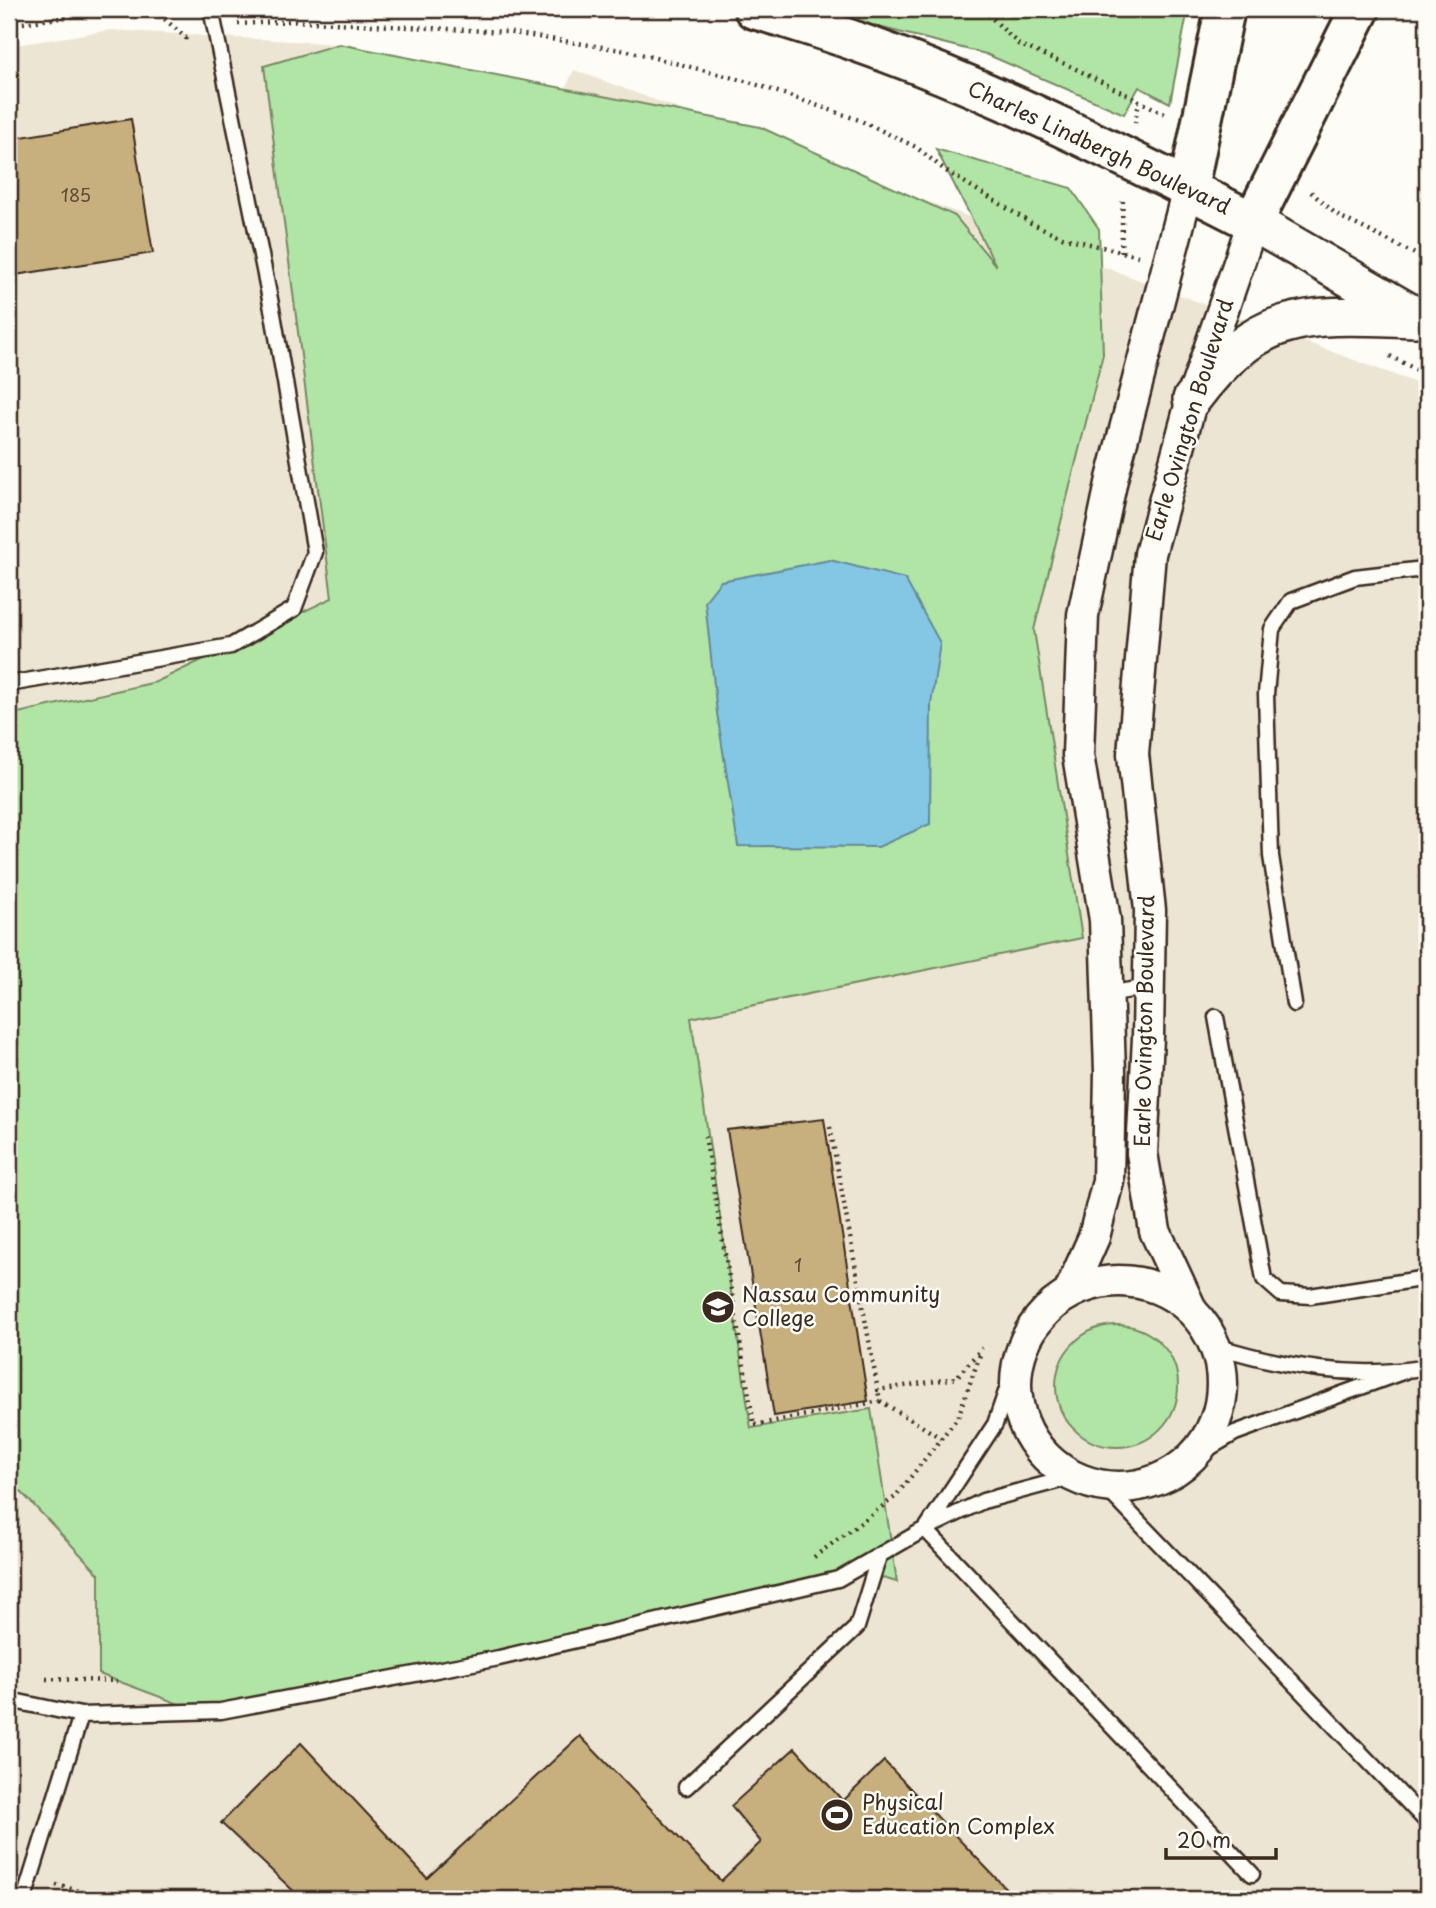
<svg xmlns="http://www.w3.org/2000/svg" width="1436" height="1908" viewBox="0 0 1436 1908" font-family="'Playpen Sans',sans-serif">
<rect width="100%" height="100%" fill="#fdfcf7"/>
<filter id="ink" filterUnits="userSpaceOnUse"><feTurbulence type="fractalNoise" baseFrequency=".0143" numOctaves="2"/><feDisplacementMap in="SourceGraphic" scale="14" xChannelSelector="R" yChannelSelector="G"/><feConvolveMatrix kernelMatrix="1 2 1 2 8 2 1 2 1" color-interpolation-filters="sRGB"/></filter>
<g filter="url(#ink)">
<path fill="#ede5d3" d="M111 30 339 44 264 67 333 597 574 70 1427 387V1899H9V46Z"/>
<path fill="#b1e5a6" stroke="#768862" stroke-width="2" d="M850 9H1188L1170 103 1139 87 1124 114 986 54 839 17Z
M339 44 760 127 955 216 996 266 936 149 1071 188 1099 229 1103 354 1034 630 1082 938 691 1018 751 1428 871 1409 897 1582 854 1570 219 1719 99 1674V1574L9 1479V715L156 682 332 598 264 66Z
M1056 1386a61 61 0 1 1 122 0a61 61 0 1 1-122 0Z"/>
<path fill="#83c7e4" stroke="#668895" stroke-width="2" d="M830 560 905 579 940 643 931 704 930 824 878 847 738 846 717 713 705 601 721 581Z"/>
<path fill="#c7af7e" stroke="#3b2a1e" stroke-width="2" d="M131 119 153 253 9 276V139Z
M824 1119 868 1401 774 1416 727 1130Z
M580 1736 721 1881 761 1842 731 1806 795 1748 843 1801 884 1761 1016 1899H302L221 1823 301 1743 427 1878Z"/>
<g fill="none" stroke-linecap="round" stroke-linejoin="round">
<defs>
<path id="service" d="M9 684 231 646 294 609 315 552 273 314 211 9
M1107 994 1149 987
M1294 1004 1271 856 1266 694 1272 629 1291 601 1355 577 1415 570 1427 573
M1216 1017 1264 1279 1281 1294 1310 1296 1427 1278
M1216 1346C1285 1367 1355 1380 1427 1367
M1192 1458 1235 1433 1405 1371
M1106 1488 1427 1822
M927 1527 995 1424 1018 1357
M925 1529 1252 1874
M9 1700 81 1715 221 1711 499 1658 838 1579 925 1529 983 1501 1072 1477
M686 1787 857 1627 879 1556
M24 1899 81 1715"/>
<path id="minor" d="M1016 1384a103 103 0 1 1 206 0a103 103 0 1 1-206 0Z
M1069 1293 1094 1237 1108 1181 1110 1072 1105 920 1078 755 1083 615 1112 479 1188 189
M1192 1311 1155 1231 1142 1153 1148 1038 1150 910 1133 754 1150 554 1192 399 1253 222"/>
<path id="tertiary" d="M1253 222 1417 317
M1192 399C1262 305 1312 315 1420 318"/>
<path id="secondary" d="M754 9C929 58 1092 139 1253 222L1360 9
M1188 189 1225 9"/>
</defs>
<use href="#service" stroke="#3b2a1e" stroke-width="19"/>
<use href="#minor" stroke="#3b2a1e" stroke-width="35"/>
<use href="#tertiary" stroke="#3b2a1e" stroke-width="42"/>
<use href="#secondary" stroke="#3b2a1e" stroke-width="44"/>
<path stroke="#3b2a1e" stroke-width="4.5" stroke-dasharray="2 5" stroke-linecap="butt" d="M139 9 159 14 186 38 190 37
M983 9 1018 44 1072 67 1165 114
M238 24 295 21 506 32 628 51 749 82 859 120 916 147 946 171 1031 223 1062 237 1138 256
M9 25 123 9
M1135 123 1139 103
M1311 192 1337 215 1427 260
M1121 252 1123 197
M1390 356 1427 375
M830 1127 878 1390 956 1378 982 1348
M705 1136 754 1425 880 1401 878 1390
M880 1401 941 1438
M814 1557 895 1497 958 1417 981 1352
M46 1679 117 1681
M56 1885 110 1899"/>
<use href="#service" stroke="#fdfcf7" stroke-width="14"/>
<use href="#minor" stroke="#fdfcf7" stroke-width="30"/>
<use href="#tertiary" stroke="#fdfcf7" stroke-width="37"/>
<use href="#secondary" stroke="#fdfcf7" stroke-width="38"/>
</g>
</g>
<defs>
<symbol id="university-disc" viewBox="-11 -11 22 22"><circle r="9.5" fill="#3b2a1e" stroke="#fdfcf7"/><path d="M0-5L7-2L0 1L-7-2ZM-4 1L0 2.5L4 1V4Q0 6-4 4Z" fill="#fff"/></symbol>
<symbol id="stadium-disc" viewBox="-11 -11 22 22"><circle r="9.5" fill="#3b2a1e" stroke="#fdfcf7"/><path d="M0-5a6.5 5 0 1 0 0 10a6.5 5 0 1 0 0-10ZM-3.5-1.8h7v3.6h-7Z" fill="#fff"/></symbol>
</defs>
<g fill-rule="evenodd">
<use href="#university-disc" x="699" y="1288" width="38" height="38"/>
<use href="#stadium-disc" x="818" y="1796" width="38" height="38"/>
</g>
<g text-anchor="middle" stroke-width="5" stroke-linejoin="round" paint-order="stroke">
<g font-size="18" fill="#5e4b36">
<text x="76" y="202">185</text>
<text x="798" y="1272">1</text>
</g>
<g font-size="21" fill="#3b2a1e" stroke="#fdfcf7">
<text transform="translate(1099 148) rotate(25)" y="7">Charles Lindbergh Boulevard</text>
<text transform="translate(1190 420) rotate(-73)" y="7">Earle Ovington Boulevard</text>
<text transform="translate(1145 1021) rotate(-89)" y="7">Earle Ovington Boulevard</text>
</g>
<g font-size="21" fill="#3b2a1e" stroke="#fdfcf7" text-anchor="start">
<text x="742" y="1302">Nassau Community<tspan x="742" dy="24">College</tspan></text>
<text x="862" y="1810">Physical<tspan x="862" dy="24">Education Complex</tspan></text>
</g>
</g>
<rect width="1436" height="1908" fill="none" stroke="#fdfcf7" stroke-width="35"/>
<rect x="18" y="18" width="1401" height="1873" fill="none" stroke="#3b2a1e" stroke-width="2.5" filter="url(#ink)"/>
<path d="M1166 1848v10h110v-10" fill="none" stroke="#3b2a1e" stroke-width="3.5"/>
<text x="1177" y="1848" font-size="21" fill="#3b2a1e" stroke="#fdfcf7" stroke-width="5" paint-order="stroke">20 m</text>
</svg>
